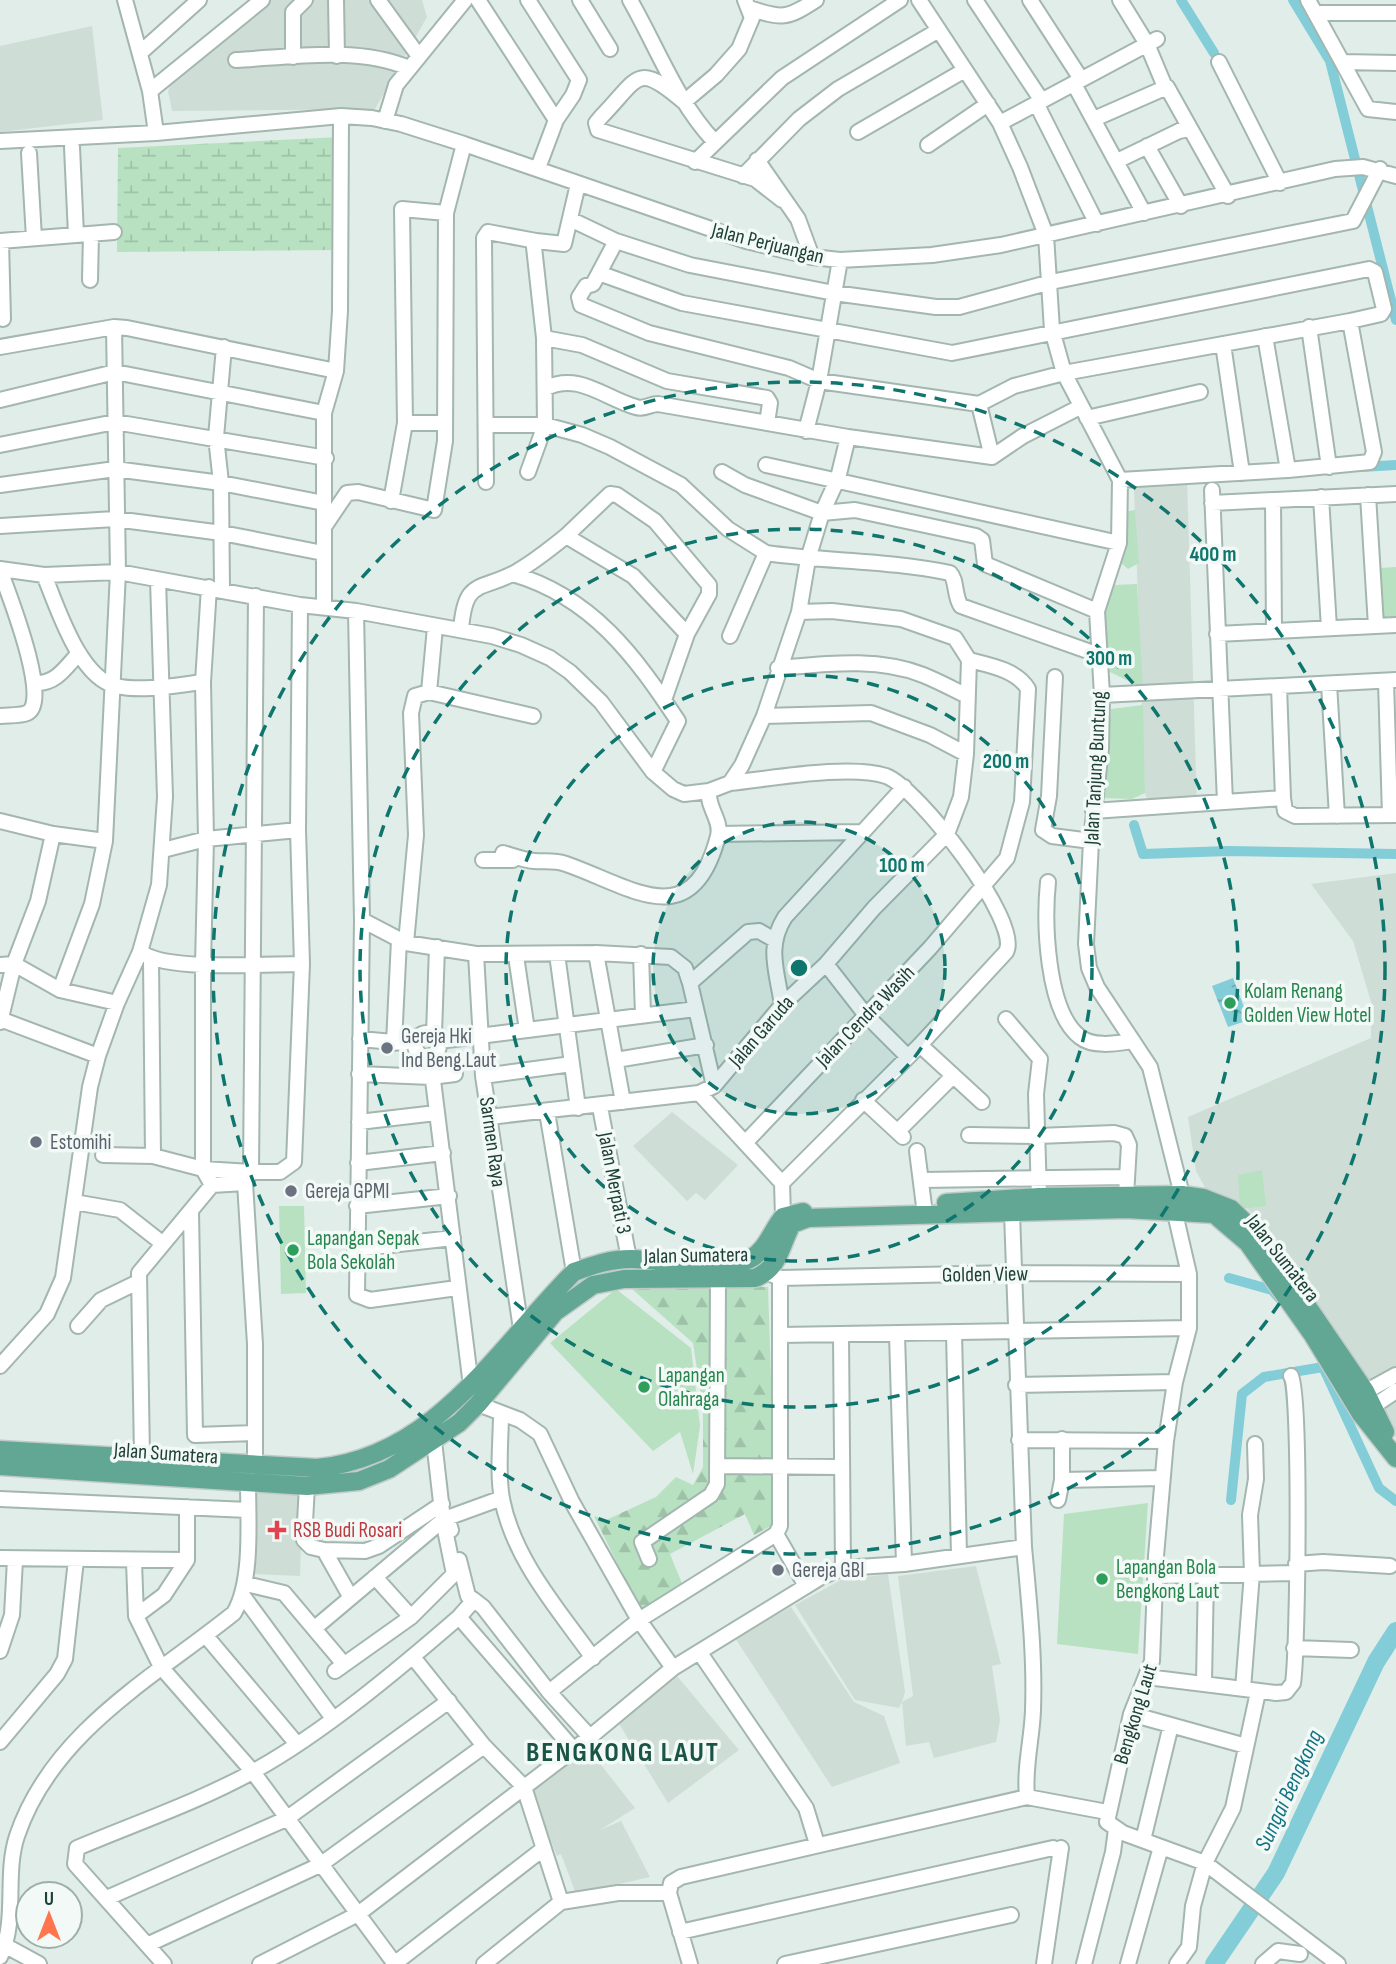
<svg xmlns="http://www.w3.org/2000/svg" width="1396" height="1964" viewBox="0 0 1396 1964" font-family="'Sofia Sans Condensed',sans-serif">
<defs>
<pattern id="forest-firs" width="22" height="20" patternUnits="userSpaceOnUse" patternTransform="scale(1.75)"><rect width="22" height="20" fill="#b8e1c2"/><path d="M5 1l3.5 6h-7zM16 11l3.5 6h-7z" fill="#9ec2a7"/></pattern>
<pattern id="wetland-marsh" width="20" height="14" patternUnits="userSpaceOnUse" patternTransform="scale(1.75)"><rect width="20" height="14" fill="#b8e1c2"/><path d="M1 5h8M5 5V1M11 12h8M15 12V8" fill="none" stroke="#9ec2a7"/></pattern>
<pattern id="water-ripples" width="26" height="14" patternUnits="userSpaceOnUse" patternTransform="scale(1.75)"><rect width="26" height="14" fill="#83cdd8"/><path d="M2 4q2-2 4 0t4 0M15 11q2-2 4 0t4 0" fill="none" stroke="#6ba8b0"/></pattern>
</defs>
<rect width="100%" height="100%" fill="#e1ede8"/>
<path fill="#cfddd7" d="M262 0H422L427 17 375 109 172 111 168 91 176 73Z
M92 26 103 120 0 132V46Z
M1187 479 1197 807 1151 811 1145 793 1134 488Z
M1396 873V1438L1274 1238 1243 1204 1207 1191 1196 1171 1188 1117 1371 1038V1002L1353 941 1311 884Z
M672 1112 738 1165 705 1200 696 1193 687 1201 633 1146Z
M254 1485 303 1487 300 1576 251 1574Z
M976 1566 1001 1664 992 1666 1000 1720 996 1742 934 1758 929 1742 906 1746 902 1702 899 1708 855 1700 795 1605 841 1580 888 1574 905 1692 902 1702 913 1696 898 1576Z
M791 1607 854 1702 884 1716 900 1763 832 1787 735 1638Z
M677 1676 739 1750 668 1803 618 1722Z
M586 1746 635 1808 600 1830 621 1821 650 1877 576 1894 561 1854 557 1856 530 1789Z"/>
<path fill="#b8e1c2" d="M1135 510 1139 563 1128 569 1120 562 1123 512Z
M1396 567V617L1383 618 1380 568Z
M1137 584 1143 688 1106 670 1101 627 1114 585Z
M1143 705 1145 793 1132 799 1101 798 1111 709Z
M1262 1170 1266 1206 1240 1209 1238 1175Z
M279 1206H304L306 1293 281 1294Z
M616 1289 691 1348 700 1426 693 1474 680 1432 653 1451 550 1343Z
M1148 1503 1138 1654 1057 1644 1064 1514Z"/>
<path fill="url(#forest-firs)" d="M768 1287 775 1497 771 1526 754 1535 745 1514 670 1554 683 1586 641 1612 594 1516 606 1520 656 1497 676 1477 693 1485 703 1467V1408L693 1343 632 1289Z"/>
<path fill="url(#wetland-marsh)" d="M340 137 334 250 117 252 118 148Z"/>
<path fill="url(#water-ripples)" d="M1233 978 1249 1020 1228 1027 1212 986Z"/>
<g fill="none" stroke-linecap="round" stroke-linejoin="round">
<path stroke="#83cdd8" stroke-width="10" d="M1181 0 1214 53
M1293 0 1330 61 1396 320
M1361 467 1396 465
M1134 825 1143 854 1228 851 1396 854
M1229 1278 1272 1290 1280 1299
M1231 1500 1242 1394 1264 1377 1323 1367 1379 1488 1396 1501"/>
<path stroke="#83cdd8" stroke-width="18" d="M1214 1964 1276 1873 1376 1662 1396 1631"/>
<defs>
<path id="minor" d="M125 0 150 91 156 133
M336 0 337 56
M378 0 418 55
M478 0 556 120
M528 0 579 80 573 95 556 120 538 168
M580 0 610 49
M630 0C657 47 677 102 714 141
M745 0 752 18 739 49 716 75 684 102C636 61 640 77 601 117L596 123 598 130 755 179 782 200
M919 0 1000 123 1020 167 1046 235 1052 330 1064 373 1120 480 1119 543 1097 611 1102 695 1101 748 1091 841 1086 944 1089 968 1097 987 1150 1067 1182 1195
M975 0 1042 101
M1030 0 1081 79
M1120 0 1147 44 1165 87
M1308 0 1368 109 1396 112
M749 8C782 19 787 19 816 0
M1315 13H1396
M140 53 199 0
M293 57V12L305 0
M236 60C291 57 357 46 409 68
M1219 62 1280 183
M1342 62 1396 63
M1074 84 1144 213
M150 91 262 0
M1037 105 1097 224
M1094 119 1167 87 1228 196
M385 121 396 85 465 0
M1000 123 1157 39
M858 132 965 70
M0 141 156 133 341 116 372 118 401 124 464 144 746 241 812 257 840 260 932 255 1001 245 1335 169 1363 167 1396 176
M928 145 988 104
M1147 146 1181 206
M72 147 76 235
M29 153 34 238
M757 160 798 219 812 257
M1117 161 1179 131 1190 129
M695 162 782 78 900 0
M743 176 799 119 838 89 939 30
M572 220 616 241 599 273 607 276 682 303 952 353 1369 269 1375 272 1384 309 1381 314 1350 321 1064 373 1014 386 979 404 819 381 789 368 649 333 581 305 579 297 586 286 593 284 599 273
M0 241 114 232
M1 241 3 319
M616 241 690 265 834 293 936 307H959L1051 282 1353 221 1380 169
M90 280 91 234
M1309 327 1329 467
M1265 336 1288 470
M544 338 582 345 667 381 767 398 770 403 767 423
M1223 344 1242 473
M0 347 114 327 127 328 336 371
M546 388C579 372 604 398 636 407 644 410 650 404 658 404L848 437 992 457 1023 436 1080 407
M0 400 115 372 324 413
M979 404 992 457
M1087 418 1200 392
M405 423H445
M487 425H545L582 435 610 447 681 485 728 529 766 553
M806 431 819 381 840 260
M0 445 115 422 326 458
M766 465 1119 543
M528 472 545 425 544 338 534 247 536 241 564 244 578 184
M722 472 745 485 822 513 855 510 976 536 982 540 985 564 1097 611
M1120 480 1288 470 1370 462 1374 452 1350 321
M486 482 484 238 488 232 536 241
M0 485 115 469 221 483 324 503
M1212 490 1225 802
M1368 495 1376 626
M1321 497 1329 628
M1273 500 1274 631
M391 501 405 423 402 209 446 213 464 144
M1212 503 1396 494
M0 526 115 519 222 533 323 553
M324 527 347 493 358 492 434 510 445 441 446 213
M566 536 610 494 617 495 655 521 709 585V594L687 634
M0 569 44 575 118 572 300 605 356 611 492 636 521 645 550 658 570 672 601 702 653 772 673 789 684 794 709 791 730 783 742 765 764 716 799 612 808 559 822 513 838 478 848 437
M0 570C7 590 52 702 27 713 20 716 7 715 0 716
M513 574C592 597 635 656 678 721L653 772
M44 575C57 606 79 678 116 686 143 692 177 685 203 682
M209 587 203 682 206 839 203 964V1169L212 1185
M222 589 221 483 216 437 224 347
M324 607V413L336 371 340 311 341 116
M356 611 362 920 357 1295 370 1300 457 1288
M461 630C465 577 480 592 516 572 534 562 550 549 566 536L633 576 687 634 664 700
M1217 634 1396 625
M730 636 766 553C827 562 889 560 950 573 957 580 954 596 961 606L1099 655
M778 668C826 664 877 657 923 675 938 681 953 689 967 696
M1055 677 1049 796 1043 830 1052 836 1091 841
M1386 681 1390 815
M36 683C56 684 66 667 79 653
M1329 684 1337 816
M429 692 533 716
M1102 695 1396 680
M764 716 871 713 930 735 966 754
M730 783C770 779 849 764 886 776 917 787 1023 923 1006 952L920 1045 782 1183
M1283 798 1285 811 1295 816 1396 815
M1093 811 1283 798 1279 686
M0 821 53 834 105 841
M719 834 861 832
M163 850 206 839 298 830
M503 853C513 856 524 860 534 861 545 862 555 860 566 864 632 887 692 936 718 836 722 820 707 808 709 791
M483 860H513
M1048 882C1044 921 1046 1011 1080 1037 1094 1048 1118 1043 1133 1041
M362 920 406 943 476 954 596 953 671 957 685 968 690 983 714 1086
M406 943 416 835 411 713 415 696 429 692 435 627
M596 953 623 1102
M144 954C171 971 266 964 302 964
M476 954 483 1076 521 1329
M557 954 578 1108
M641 954 643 1015
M516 956 527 1030
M151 959 153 1156
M826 964 865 1014 908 1057
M0 965 14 964 60 990 117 1003
M690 983 748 932 759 931 773 939
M60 990 92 904 105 841 118 572 114 327
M782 1005C777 971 766 947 785 917L904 787
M0 1019 98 1056
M1006 1019 1040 1059 1036 1094 1039 1197
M0 1022 14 964 38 901 53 834
M415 1045a12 12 0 1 1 24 0a12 12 0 1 1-24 0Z
M434 1034 437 947
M360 1039 404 1043
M439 1041 696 1009
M394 1043 399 940
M920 1045 982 1102
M430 1056 471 1386
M616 1060 706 1045
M359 1074 431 1077 455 1074
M483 1076 572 1064
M699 1093 714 1086 782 1005 826 964 874 908 947 834 961 797 966 754 969 660 955 638 901 619 832 611 799 612
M863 1100 903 1137
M600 1107 629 1259
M547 1112 574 1272
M489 1117 699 1093 782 1183 783 1217
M359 1122 436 1113
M898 1131 953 1076
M969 1135 1038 1136 1114 1133 1125 1136 1129 1145 1126 1196
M745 1143 930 948 1007 858 1022 802 1028 689C1017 670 989 665 969 660
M917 1151 925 1214
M103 1155 153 1156 203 1169 251 1172H280L294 1162 302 964 298 830 300 605
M358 1163 443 1153
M923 1180 1126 1177
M74 1202 120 1210 162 1243
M357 1206 449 1196
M1174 1209 1189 1274V1328L1175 1382 1166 1441 1156 1556 1152 1661 1131 1714 1107 1822 1123 1833 1205 1863 1338 1964
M191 1212 195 1435 255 1433
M355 1249 453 1238
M780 1278 1012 1273 1189 1274
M78 1326 101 1300 138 1282
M954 1332 959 1556
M781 1335 1189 1328
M897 1335 904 1564
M841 1336 843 1568
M0 1366 47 1314 63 1278 90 1087 98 1056 117 1003 140 952 159 885 165 797 158 580
M1016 1385 1175 1382
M1356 1397 1396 1375
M478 1404 520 1420 540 1434 572 1502 639 1620 549 1692
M1365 1412 1396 1391
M501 1413C501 1440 497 1473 502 1499 514 1560 558 1609 593 1658
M1019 1440 1166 1441
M142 1458 139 1273 212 1185 245 1183
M255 1463V1344L245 1183 251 1172 256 596
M717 1466 840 1467
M1062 1480 1162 1478
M307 1486 304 1540 311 1547 324 1550 365 1551 379 1546 442 1504
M0 1499 248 1510
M1058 1500 1062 1480V1439
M451 1530 447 1518 502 1498
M776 1534 806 1586
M1024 1547C1029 1601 1035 1656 1033 1710 1032 1740 1024 1767 1027 1797
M324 1550 350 1596
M0 1558 187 1560V1507
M649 1559 642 1542 711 1495 717 1484 718 1279
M459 1560 468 1596 474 1600
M134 1562 136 1616 161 1667 253 1772 395 1964
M1296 1564 1323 1562 1390 1566
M1156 1576 1296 1573
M375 1577 411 1617
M246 1584 284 1593 343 1663
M243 1596 332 1717
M136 1616 164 1595 187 1560
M316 1627 443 1520
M206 1636 297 1744
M1294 1648 1351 1650
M0 1651 12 1615 15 1560
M700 1653 806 1808 817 1844
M413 1657 484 1746 524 1787 561 1902
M673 1668 639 1620 776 1534 780 1526V1278L768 1273
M335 1671 411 1617 454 1574 443 1520 434 1441
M1147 1677 1276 1693 1286 1692 1293 1683C1298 1652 1301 1389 1291 1376
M1204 1682 1206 1575
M1243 1689 1252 1573 1250 1515 1256 1479 1255 1444
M1131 1714 1246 1746
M0 1742 57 1674 65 1659 76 1560
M574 1750 459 1617 474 1600 483 1607 549 1692 590 1737
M1143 1840 1171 1725
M107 1898 286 1819 449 1701
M680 1932 1053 1848
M149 1944 320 1865 484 1746
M6 1946 39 1964
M0 1957C18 1920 4 1875 17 1836 52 1732 153 1678 234 1613 253 1581 248 1519 248 1482
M164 1964 75 1864 77 1848C136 1823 198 1802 254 1771 323 1733 399 1669 459 1617
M260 1964 358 1914 590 1737 673 1668 821 1577 843 1568 904 1564 1024 1547 1012 1213
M394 1964 543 1849
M484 1964 561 1902 618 1893H669
M690 1964 669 1893 671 1883 681 1877 1027 1797 1107 1812
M785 1964 1011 1915
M1044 1964 1061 1848
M1084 1964 1113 1852 1116 1829
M1128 1964 1161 1847
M1177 1964 1189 1947 1193 1906 1205 1863 1233 1808 1258 1692
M1263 1964 1278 1951 1300 1954"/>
<path id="major" d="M946 1203 1039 1197 1182 1195 1203 1198 1231 1209 1260 1237 1365 1391 1385 1432
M0 1450 317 1468C435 1457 497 1349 574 1272 593 1265 611 1259 631 1259 663 1259 722 1272 750 1259 766 1251 772 1230 783 1217L803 1212
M0 1466 307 1486 359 1481 389 1469 459 1423 478 1404 555 1312 593 1285 624 1279 755 1278C780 1268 780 1245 792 1224L808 1218 1126 1209 1214 1214 1248 1243 1313 1335 1361 1414 1396 1458"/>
</defs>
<use href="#minor" stroke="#a3b6af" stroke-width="18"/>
<use href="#major" stroke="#c0cac7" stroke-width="21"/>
<use href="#minor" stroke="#fff" stroke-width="14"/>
<use href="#major" stroke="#61a794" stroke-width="18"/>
</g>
<circle cx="799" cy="968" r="146" fill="#0f766e" fill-opacity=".12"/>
<g fill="none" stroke="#0f766e" stroke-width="3.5" stroke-dasharray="12 9">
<circle cx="799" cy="968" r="146"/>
<circle cx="799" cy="968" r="293"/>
<circle cx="799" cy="968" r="439"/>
<circle cx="799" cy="968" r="586"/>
</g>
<g fill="#2e9e5b" stroke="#f2f9f6" stroke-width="2.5">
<circle cx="1230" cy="1003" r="7"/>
<circle cx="293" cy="1250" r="7"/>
<circle cx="644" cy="1387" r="7"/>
<circle cx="1102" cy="1579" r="7"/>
</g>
<g fill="#6b7280" stroke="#f2f9f6" stroke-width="2.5">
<circle cx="387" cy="1048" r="7"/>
<circle cx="36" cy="1142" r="7"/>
<circle cx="291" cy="1191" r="7"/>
<circle cx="778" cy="1570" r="7"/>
</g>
<path fill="#e0444e" stroke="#f2f9f6" stroke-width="2.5" d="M273.5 1519.5h7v7h7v7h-7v7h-7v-7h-7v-7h7z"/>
<g text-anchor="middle" stroke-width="7" stroke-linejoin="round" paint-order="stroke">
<g font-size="21" fill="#1f4037" stroke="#f2f9f6">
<text transform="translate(768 243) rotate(14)" y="7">Jalan Perjuangan</text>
<text transform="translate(1095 768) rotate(-87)" y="7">Jalan Tanjung Buntung</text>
<text transform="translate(865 1016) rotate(-46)" y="7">Jalan Cendra Wasih</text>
<text transform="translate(761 1031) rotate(-49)" y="7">Jalan Garuda</text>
<text transform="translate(493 1142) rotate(82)" y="7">Sarmen Raya</text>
<text transform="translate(615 1183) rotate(79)" y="7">Jalan Merpati 3</text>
<text transform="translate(696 1255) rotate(-1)" y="7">Jalan Sumatera</text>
<text transform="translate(1283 1258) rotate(52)" y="7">Jalan Sumatera</text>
<text transform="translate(985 1274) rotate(-1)" y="7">Golden View</text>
<text transform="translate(166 1453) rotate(4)" y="7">Jalan Sumatera</text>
<text transform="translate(1135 1714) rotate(-73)" y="7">Bengkong Laut</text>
</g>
<g font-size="21" fill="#27864d" stroke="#f2f9f6" text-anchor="start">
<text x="1244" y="998">Kolam Renang<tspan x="1244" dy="24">Golden View Hotel</tspan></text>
<text x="307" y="1245">Lapangan Sepak<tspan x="307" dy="24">Bola Sekolah</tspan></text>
<text x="658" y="1382">Lapangan<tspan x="658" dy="24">Olahraga</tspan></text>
<text x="1116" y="1574">Lapangan Bola<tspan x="1116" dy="24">Bengkong Laut</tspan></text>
</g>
<g font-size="21" fill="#5b616d" stroke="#f2f9f6" text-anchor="start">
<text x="401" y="1043">Gereja Hki<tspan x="401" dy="24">Ind Beng.Laut</tspan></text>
<text x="50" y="1149">Estomihi</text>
<text x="305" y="1198">Gereja GPMI</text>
<text x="792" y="1577">Gereja GBI</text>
</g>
<g font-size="21" fill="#be3a42" stroke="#f2f9f6" text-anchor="start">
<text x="293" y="1537">RSB Budi Rosari</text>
</g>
<g font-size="23" font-style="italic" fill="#137282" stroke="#f2f9f6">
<text transform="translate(1288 1790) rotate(-65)" y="8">Sungai Bengkong</text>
</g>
<g font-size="28" font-weight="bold" letter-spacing="2" fill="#195445" stroke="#f2f9f6">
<text x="623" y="1761">BENGKONG LAUT</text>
</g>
</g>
<circle cx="799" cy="968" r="10" fill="#0f766e" stroke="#f2f9f6" stroke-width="3.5"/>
<g font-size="21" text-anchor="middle" font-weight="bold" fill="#0f766e" stroke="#f2f9f6" stroke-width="7" stroke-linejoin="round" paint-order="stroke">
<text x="1213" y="561">400 m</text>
<text x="1109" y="665">300 m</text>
<text x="1006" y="768">200 m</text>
<text x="902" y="872">100 m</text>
</g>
<g transform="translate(49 1915)"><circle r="33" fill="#f2f9f6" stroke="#9eafaa" stroke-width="2"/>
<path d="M0-5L12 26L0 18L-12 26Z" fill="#ff764e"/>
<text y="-10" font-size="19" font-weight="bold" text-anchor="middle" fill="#1f4037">U</text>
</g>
</svg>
